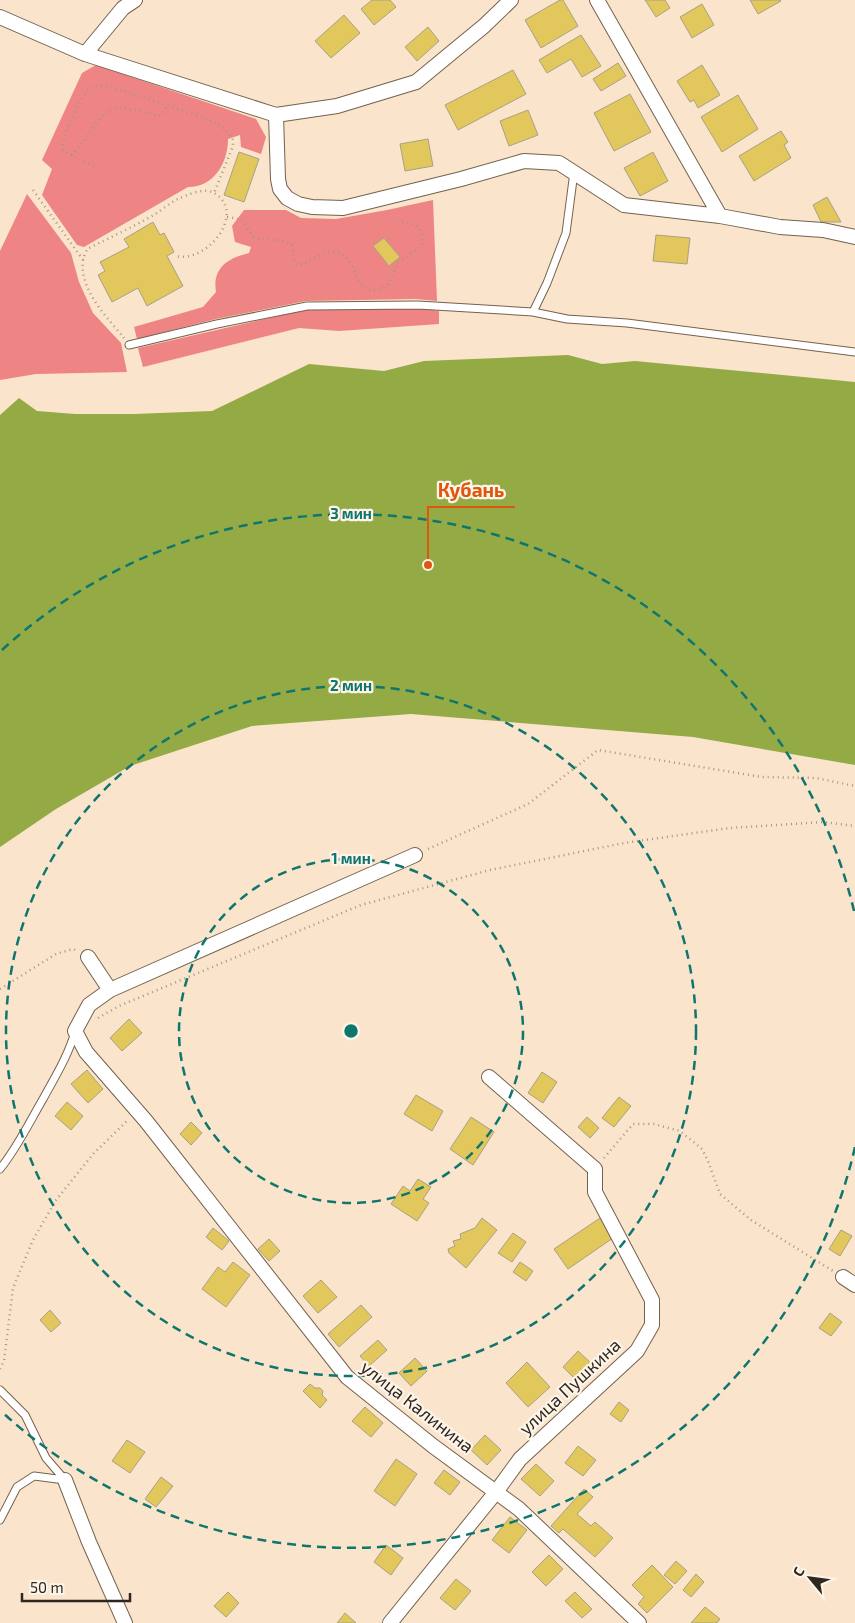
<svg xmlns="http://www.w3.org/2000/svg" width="855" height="1623" viewBox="0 0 855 1623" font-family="'Exo 2',sans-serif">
<rect width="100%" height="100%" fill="#fae4cc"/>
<path fill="#ee8483" d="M96 65 256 119 266 137 261 154 241 147 240 135 228 139C228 163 214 187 188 187L84 247 77 245 42 195 52 169 42 160 82 73Z
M27 194 71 253 79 282 93 313 121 343 127 372 36 374 0 380V251Z
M433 200 437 301 416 299 306 301 216 319 137 339 134 327 203 307 216 292C212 268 228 258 249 253L251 247 235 242 232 226 244 210H286L301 218 336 219 387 210Z
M419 308 439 311V324L339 331 299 328 143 367 138 348 308 309Z"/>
<path fill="#94aa44" d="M568 355 602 364 635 361 855 382V765L693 737 411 714 252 726 130 766 56 809 0 847V415L19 398 37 411 75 414H134L212 411 309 364 384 371 424 361Z"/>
<path fill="#e2c75c" stroke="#a8a185" d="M372 0H390L396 7 374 25 361 9Z
M560 0H563L578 26 541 48 525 20Z
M645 0H665L670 8 656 17Z
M750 0H780L781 1 758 14Z
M702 4 714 25 692 38 680 17Z
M344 15 360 33 331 58 315 41Z
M428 27 439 41 417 61 405 47Z
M581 35 601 66 582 77 571 59 547 73 539 60Z
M618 63 626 76 601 91 593 79Z
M702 65 720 95 698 108 694 100 690 102 677 81Z
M513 70 526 94 458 130 445 105Z
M630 94 651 132 614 151 594 113Z
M738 95 758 129 722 152 701 117Z
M528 110 538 135 509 146 500 121Z
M781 131 788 142 784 145 791 158 754 181 739 156Z
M428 139 433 166 405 171 400 144Z
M239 152 259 159 244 202 224 195Z
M653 152 668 181 640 196 624 168Z
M827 197 841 222H821L813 205Z
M153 222 160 235 164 233 174 252 167 256 183 286 147 306 138 288 112 302 98 275 105 271 100 262 129 247 124 239Z
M656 235 690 238 687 264 653 261Z
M384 238 400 257 389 266 373 246Z
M129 1019 142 1033 122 1051 110 1038Z
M87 1070 103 1089 88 1103 71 1084Z
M542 1072 557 1082 543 1103 528 1093Z
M416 1095 443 1111 432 1131 404 1114Z
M619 1097 631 1106 614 1127 602 1118Z
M67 1102 83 1116 71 1130 55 1116Z
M471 1117 494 1132 473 1165 450 1149Z
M587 1117 599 1128 590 1138 578 1127Z
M191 1122 202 1133 191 1145 180 1134Z
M418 1179 431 1187 423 1199 429 1203 417 1221 391 1204 403 1186 410 1191Z
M482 1218 497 1230 466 1268 449 1253 448 1249 455 1246 453 1241 461 1239 460 1234 475 1228Z
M600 1218 613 1238 568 1269 554 1249Z
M213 1228 229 1241 222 1250 206 1237Z
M841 1230 852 1236 840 1256 829 1249Z
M513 1233 526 1242 512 1262 498 1253Z
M269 1239 280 1251 269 1261 258 1249Z
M233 1262 250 1275 226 1307 202 1289 218 1267 225 1272Z
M520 1262 533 1271 526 1281 513 1272Z
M321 1280 337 1297 318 1313 303 1296Z
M361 1305 372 1317 339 1347 328 1334Z
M50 1310 61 1323 51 1332 40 1320Z
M830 1313 842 1322 831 1336 819 1328Z
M378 1340 387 1350 369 1366 360 1356Z
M578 1351 592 1364 576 1380 563 1367Z
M415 1358 427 1371 411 1386 399 1373Z
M527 1362 550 1387 528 1407 506 1383Z
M310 1384 315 1388H320L323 1391 322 1395 327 1400 320 1408 303 1391Z
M619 1402 629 1410 621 1422 610 1414Z
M365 1407 383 1423 371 1437 352 1421Z
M485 1435 501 1450 487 1465 471 1450Z
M127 1440 145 1452 130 1473 112 1461Z
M578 1446 596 1460 583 1476 565 1463Z
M396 1459 417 1474 395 1506 374 1491Z
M536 1464 554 1481 540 1496 521 1479Z
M444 1470 460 1482 450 1495 434 1483Z
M161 1477 173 1486 156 1507 145 1499Z
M584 1489 593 1497 577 1514 591 1526 595 1522 613 1538 595 1557 563 1529 559 1533 551 1526Z
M510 1517 527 1530 509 1553 492 1540Z
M386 1545 403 1558 391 1575 374 1562Z
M549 1555 563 1569 546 1586 532 1572Z
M676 1561 687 1571 675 1584 664 1575Z
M652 1565 673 1587 647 1613 638 1604 644 1597 632 1585Z
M696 1574 704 1582 691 1597 683 1590Z
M456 1579 471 1591 455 1610 440 1598Z
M228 1592 239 1603 226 1617 214 1606Z
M575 1592 592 1609 582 1618 565 1601Z
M705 1607 720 1619 717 1623H691Z
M345 1613 356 1623H337Z"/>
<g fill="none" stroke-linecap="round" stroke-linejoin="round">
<defs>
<path id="lane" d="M533 312 547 283 566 233 574 172
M129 345 217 324 307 306 418 305 533 312 567 319 627 323 855 352
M0 1169C17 1148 29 1123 43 1099 55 1077 68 1056 75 1032
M0 1390 25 1415 46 1458 65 1480
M0 1520 17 1487 34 1476 65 1480"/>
<path id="street" d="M597 0 720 216
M0 17 85 54 276 115 337 106 416 82 484 26 511 0
M85 54 123 8 135 0
M276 115 278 179 280 189 287 198 298 204 312 207 343 208 461 179 524 161 559 163 624 205 720 216 780 227 823 230 855 237
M88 957 110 990 89 1005 75 1031 86 1052 146 1121 347 1377 433 1446 519 1509 639 1623
M110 990 415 855
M843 1277 855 1285
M65 1480 89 1542 125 1623
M390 1623 496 1492 520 1459 637 1351 652 1325V1300L595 1192V1169L489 1077"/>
</defs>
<use href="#lane" stroke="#74624d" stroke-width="9"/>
<use href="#street" stroke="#74624d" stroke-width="16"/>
<path stroke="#a69684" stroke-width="2.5" stroke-dasharray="1 4" stroke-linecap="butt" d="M71 155C77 149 82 144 87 137 96 125 102 108 121 108 133 109 147 113 159 116L162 114 167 105
M94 166 63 151C61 137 80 95 92 87 97 85 102 86 108 86L200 116 217 123 230 134 233 140V146L214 193
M33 190 83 260
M227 217C250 220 242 224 255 238 267 242 282 237 292 245L295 263 298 265C312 262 323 248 339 253 361 260 352 307 389 284L398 262 418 249 422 245C426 226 412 223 397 221
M124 338C107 317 79 290 83 260 83 257 86 253 87 249 109 238 131 228 152 216 161 211 169 203 178 199 187 195 204 187 214 193 248 213 206 264 176 256
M428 849 528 804 598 750 762 777 816 778 855 786
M0 989 56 954 73 949 77 951
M98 1018 119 1006 361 905 490 870 624 843 730 828 823 822 855 826
M604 1158 633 1124H654L680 1131 702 1149 708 1161 720 1194 751 1220 833 1271
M0 1369 4 1361 13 1288 33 1240 56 1200 94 1153 128 1120"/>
<use href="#lane" stroke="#fff" stroke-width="7"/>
<use href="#street" stroke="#fff" stroke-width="14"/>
</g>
<g fill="none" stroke="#0f766e" stroke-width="2.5" stroke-dasharray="9 6">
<circle cx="351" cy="1031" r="172"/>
<circle cx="351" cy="1031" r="345"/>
<path d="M855 1147A517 517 0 0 1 2 1412M2 650A517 517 0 0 1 855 915"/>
</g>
<g text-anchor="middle" stroke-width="4.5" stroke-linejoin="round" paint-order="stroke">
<g font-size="18" fill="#2f271e" stroke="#fdf4ea">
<text transform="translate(570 1387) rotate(-43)" y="6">улица Пушкина</text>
<text transform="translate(417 1407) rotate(38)" y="6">улица Калинина</text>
</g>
</g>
<circle cx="351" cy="1031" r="8" fill="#0f766e" stroke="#fdf4ea" stroke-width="2.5"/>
<g font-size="15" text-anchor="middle" font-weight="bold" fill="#0f766e" stroke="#fdf4ea" stroke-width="4.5" stroke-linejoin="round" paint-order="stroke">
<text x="351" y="519">3 мин</text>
<text x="351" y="691">2 мин</text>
<text x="351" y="864">1 мин</text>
</g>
<path fill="none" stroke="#df560d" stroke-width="2" d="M428 565L428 507H515"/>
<circle fill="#df560d" stroke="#fdf4ea" stroke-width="2" cx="428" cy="565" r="5"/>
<g font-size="19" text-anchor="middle" font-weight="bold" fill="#df560d" stroke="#fdf4ea" stroke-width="4.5" stroke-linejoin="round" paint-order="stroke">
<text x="471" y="497">Кубань</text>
</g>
<g transform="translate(810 1578) rotate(299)" stroke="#fdf4ea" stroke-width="4" paint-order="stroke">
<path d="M0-4L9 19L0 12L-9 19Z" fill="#2f271e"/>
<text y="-8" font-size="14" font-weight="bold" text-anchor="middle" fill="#2f271e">С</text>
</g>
<path d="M22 1593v8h108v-8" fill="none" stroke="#2f271e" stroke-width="2.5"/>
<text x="30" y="1593" font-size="15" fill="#2f271e" stroke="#fdf4ea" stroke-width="4" paint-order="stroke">50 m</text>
</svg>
